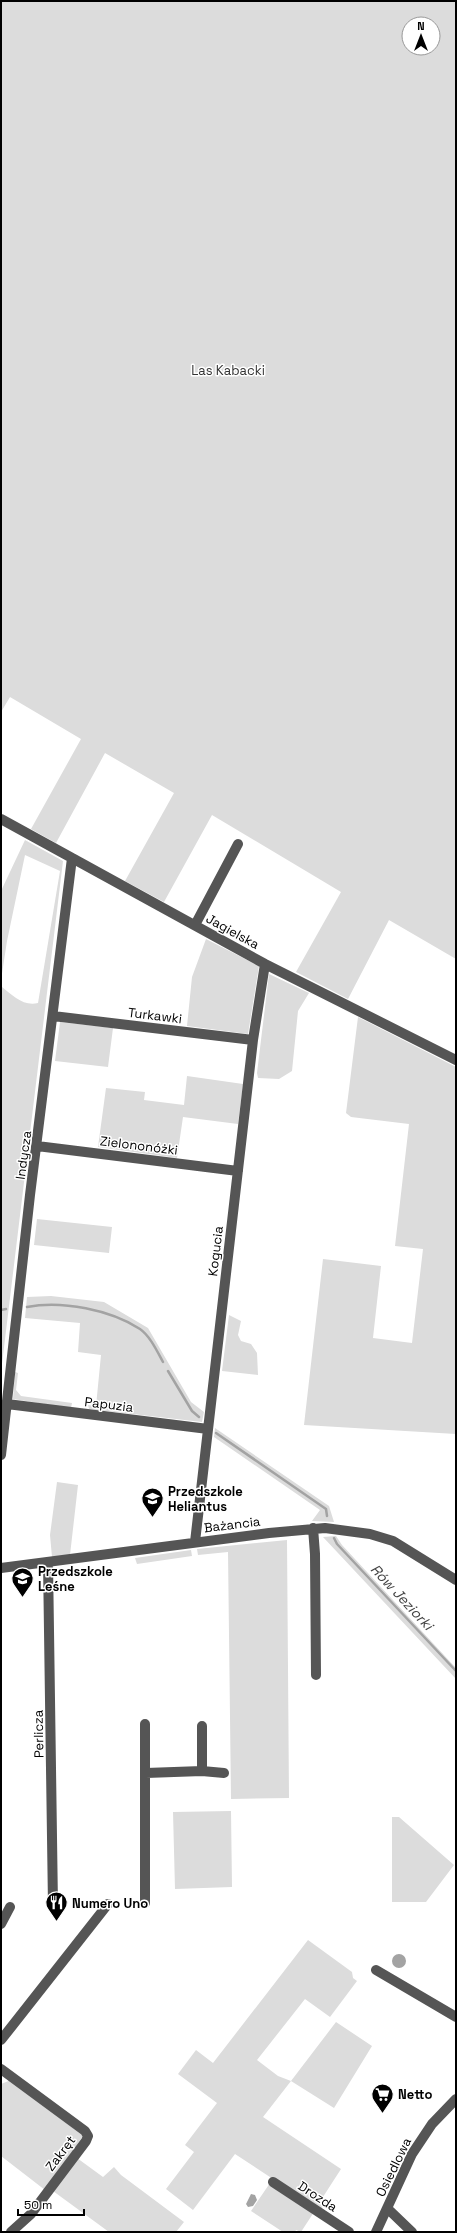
<svg xmlns="http://www.w3.org/2000/svg" width="457" height="2233" viewBox="0 0 457 2233" font-family="'Space Grotesk',sans-serif">
<rect width="100%" height="100%" fill="#fff"/>
<path fill="#dcdcdc" fill-rule="evenodd" d="M1 1H456V959L389 920 348 999 296 972 341 892 212 815 164 902 125 881 174 793 105 753 56 843 31 829 81 739 10 697 1 712ZM409 24H433V48H409Z
M25 840 63 861 1 1372V982L2 987C12 995 24 1007 38 1003L60 871 25 855 7 941 1 980V891Z
M206 939 259 966 248 1034 187 1026 192 977Z
M269 974 309 993 298 1011 292 1071 279 1079 258 1078 257 1073Z
M358 1017 456 1067V1434L304 1425 323 1259 381 1266 373 1338 412 1343 423 1249 395 1246 409 1124 351 1117 346 1113Z
M60 1022 113 1028 108 1067 55 1061Z
M187 1076 243 1084 238 1124 183 1117 177 1158 98 1147 106 1088 145 1092 144 1100 184 1105Z
M37 1219 112 1227 109 1253 34 1245Z
M51 1296 104 1302 148 1328 191 1402 204 1412 202 1422 89 1409 88 1405 96 1406 101 1355 78 1352 80 1323 25 1318 27 1297Z
M229 1315 241 1321 238 1335 241 1341 251 1344 257 1353 258 1375 222 1371Z
M15 1372 18 1373 16 1390 21 1396 72 1403 71 1408 13 1399Z
M215 1428 329 1506 334 1522 312 1521 320 1510 214 1437Z
M57 1482 78 1485 70 1555 52 1557 50 1535Z
M336 1536 342 1545 456 1668V1679L323 1537Z
M287 1540 289 1798 231 1799 228 1552 198 1555 197 1549Z
M191 1550 192 1556 137 1564 135 1558Z
M231 1811 232 1887 175 1889 173 1812Z
M392 1817H399L454 1865 426 1902H392Z
M308 1940 352 1972 353 1978 357 1981 330 2017 305 1999 257 2060 278 2076 291 2081 336 2022 372 2046 334 2108 291 2081 263 2117 341 2169 321 2200 326 2203 320 2210 235 2154 193 2210 166 2189 194 2152 185 2145 217 2103 178 2074 196 2050 213 2063Z
M11 2080 83 2136 45 2190 1 2156V2084Z
M77 2158 103 2177 114 2167 121 2175 184 2222 176 2232H109L53 2191Z
M270 2183 314 2212 301 2232 296 2230 295 2232H283L251 2211Z"/>
<path fill="#a3a3a3" d="M392 1961a7 7 0 1 1 14 0a7 7 0 1 1-14 0Z
M251 2194 255 2195 257 2200 253 2206 248 2207 246 2204Z"/>
<g fill="none" stroke-linecap="round" stroke-linejoin="round">
<path stroke="#a3a3a3" stroke-width="2.5" d="M27 1307C62 1300 111 1310 140 1329 150 1336 157 1351 163 1362
M1 1310 6 1309
M168 1371 192 1411 199 1417
M216 1433 326 1509 327 1516
M334 1538 337 1544 456 1671"/>
<path stroke="#555" stroke-width="10" d="M1 819 265 964 456 1060
M195 925 238 844
M53 1016 253 1040
M37 1146 238 1171
M7 1404 208 1429
M1 1455 30 1195 72 858
M313 1528 315 1554 316 1675
M195 1542 253 1040 265 964
M48 1562 53 1906
M1 1568 269 1533 325 1528 370 1534 393 1541 456 1580
M145 1724V1903
M202 1771V1726
M146 1773 202 1771 224 1773
M1 1924 10 1907
M376 1970 456 2017
M1 2040 108 1904
M1 2069 85 2131 88 2136 86 2141 31 2214 11 2232
M273 2182 349 2232
M388 2209 412 2232
M376 2232 412 2154 432 2124 456 2099"/>
</g>
<defs>
<symbol id="school-pin" viewBox="-11 -11 22 30"><path d="M0 17L-7.5 6A9.5 9.5 0 1 1 7.5 6Z" fill="#000" stroke="#fff"/><path d="M0-5L7-2L0 1L-7-2ZM-4 1L0 2.5L4 1V4Q0 6-4 4Z" fill="#fff"/></symbol>
<symbol id="restaurant-pin" viewBox="-11 -11 22 30"><path d="M0 17L-7.5 6A9.5 9.5 0 1 1 7.5 6Z" fill="#000" stroke="#fff"/><path d="M-5-6h1v4h1v-4h1v4h1v-4h1v5L-1.5 .5V6h-2V.5L-5-1ZM5-6V6H3V1.5H1.5Q1.5-4 5-6Z" fill="#fff"/></symbol>
<symbol id="supermarket-pin" viewBox="-11 -11 22 30"><path d="M0 17L-7.5 6A9.5 9.5 0 1 1 7.5 6Z" fill="#000" stroke="#fff"/><path d="M-6-5.5h2.5l.6 2H6L4.5 2H-2.5L-4.4-4H-6ZM-1.5 3.2a1.3 1.3 0 1 0 .1 0ZM3 3.2a1.3 1.3 0 1 0 .1 0Z" fill="#fff"/></symbol>
</defs>
<g fill-rule="evenodd">
<use href="#school-pin" x="140" y="1486" width="25" height="34"/>
<use href="#school-pin" x="10" y="1566" width="25" height="34"/>
<use href="#restaurant-pin" x="44" y="1890" width="25" height="34"/>
<use href="#supermarket-pin" x="370" y="2082" width="25" height="34"/>
</g>
<g text-anchor="middle" stroke-width="3" stroke-linejoin="round" paint-order="stroke">
<g font-size="13" fill="#333" stroke="#fff">
<text x="228" y="375">Las Kabacki</text>
</g>
<g font-size="13" fill="#000" stroke="#fff">
<text transform="translate(233 931) rotate(29)" y="5">Jagielska</text>
<text transform="translate(155 1015) rotate(7)" y="5">Turkawki</text>
<text transform="translate(139 1145) rotate(7)" y="5">Zielononóżki</text>
<text transform="translate(23 1155) rotate(-82)" y="5">Indycza</text>
<text transform="translate(215 1251) rotate(-83)" y="5">Kogucia</text>
<text transform="translate(109 1404) rotate(7)" y="5">Papuzia</text>
<text transform="translate(232 1524) rotate(-7)" y="5">Bażancia</text>
<text transform="translate(38 1734) rotate(-91)" y="5">Perlicza</text>
<text transform="translate(60 2153) rotate(-53)" y="5">Zakręt</text>
<text transform="translate(393 2167) rotate(-64)" y="5">Osiedlowa</text>
<text transform="translate(318 2196) rotate(33)" y="5">Drozda</text>
</g>
<g font-size="13" font-weight="bold" fill="#000" stroke="#fff" text-anchor="start">
<text x="168" y="1496">Przedszkole<tspan x="168" dy="15">Heliantus</tspan></text>
<text x="38" y="1576">Przedszkole<tspan x="38" dy="15">Leśne</tspan></text>
<text x="72" y="1908">Numero Uno</text>
<text x="398" y="2099">Netto</text>
</g>
<g font-size="14" font-style="italic" fill="#444" stroke="#fff">
<text transform="translate(402 1597) rotate(47)" y="5">Rów Jeziorki</text>
</g>
</g>
<rect width="457" height="2233" fill="none" stroke="#000000" stroke-width="4"/>
<g transform="translate(421 36)"><circle r="19" fill="#ffffff" stroke="#999999"/>
<path d="M0-3L7 15L0 10L-7 15Z" fill="#000000"/>
<text y="-6" font-size="11" font-weight="bold" text-anchor="middle" fill="#000000">N</text>
</g>
<path d="M18 2209v6h66v-6" fill="none" stroke="#000000" stroke-width="2"/>
<text x="24" y="2209" font-size="12" fill="#000000" stroke="#ffffff" stroke-width="3" paint-order="stroke">50 m</text>
</svg>
